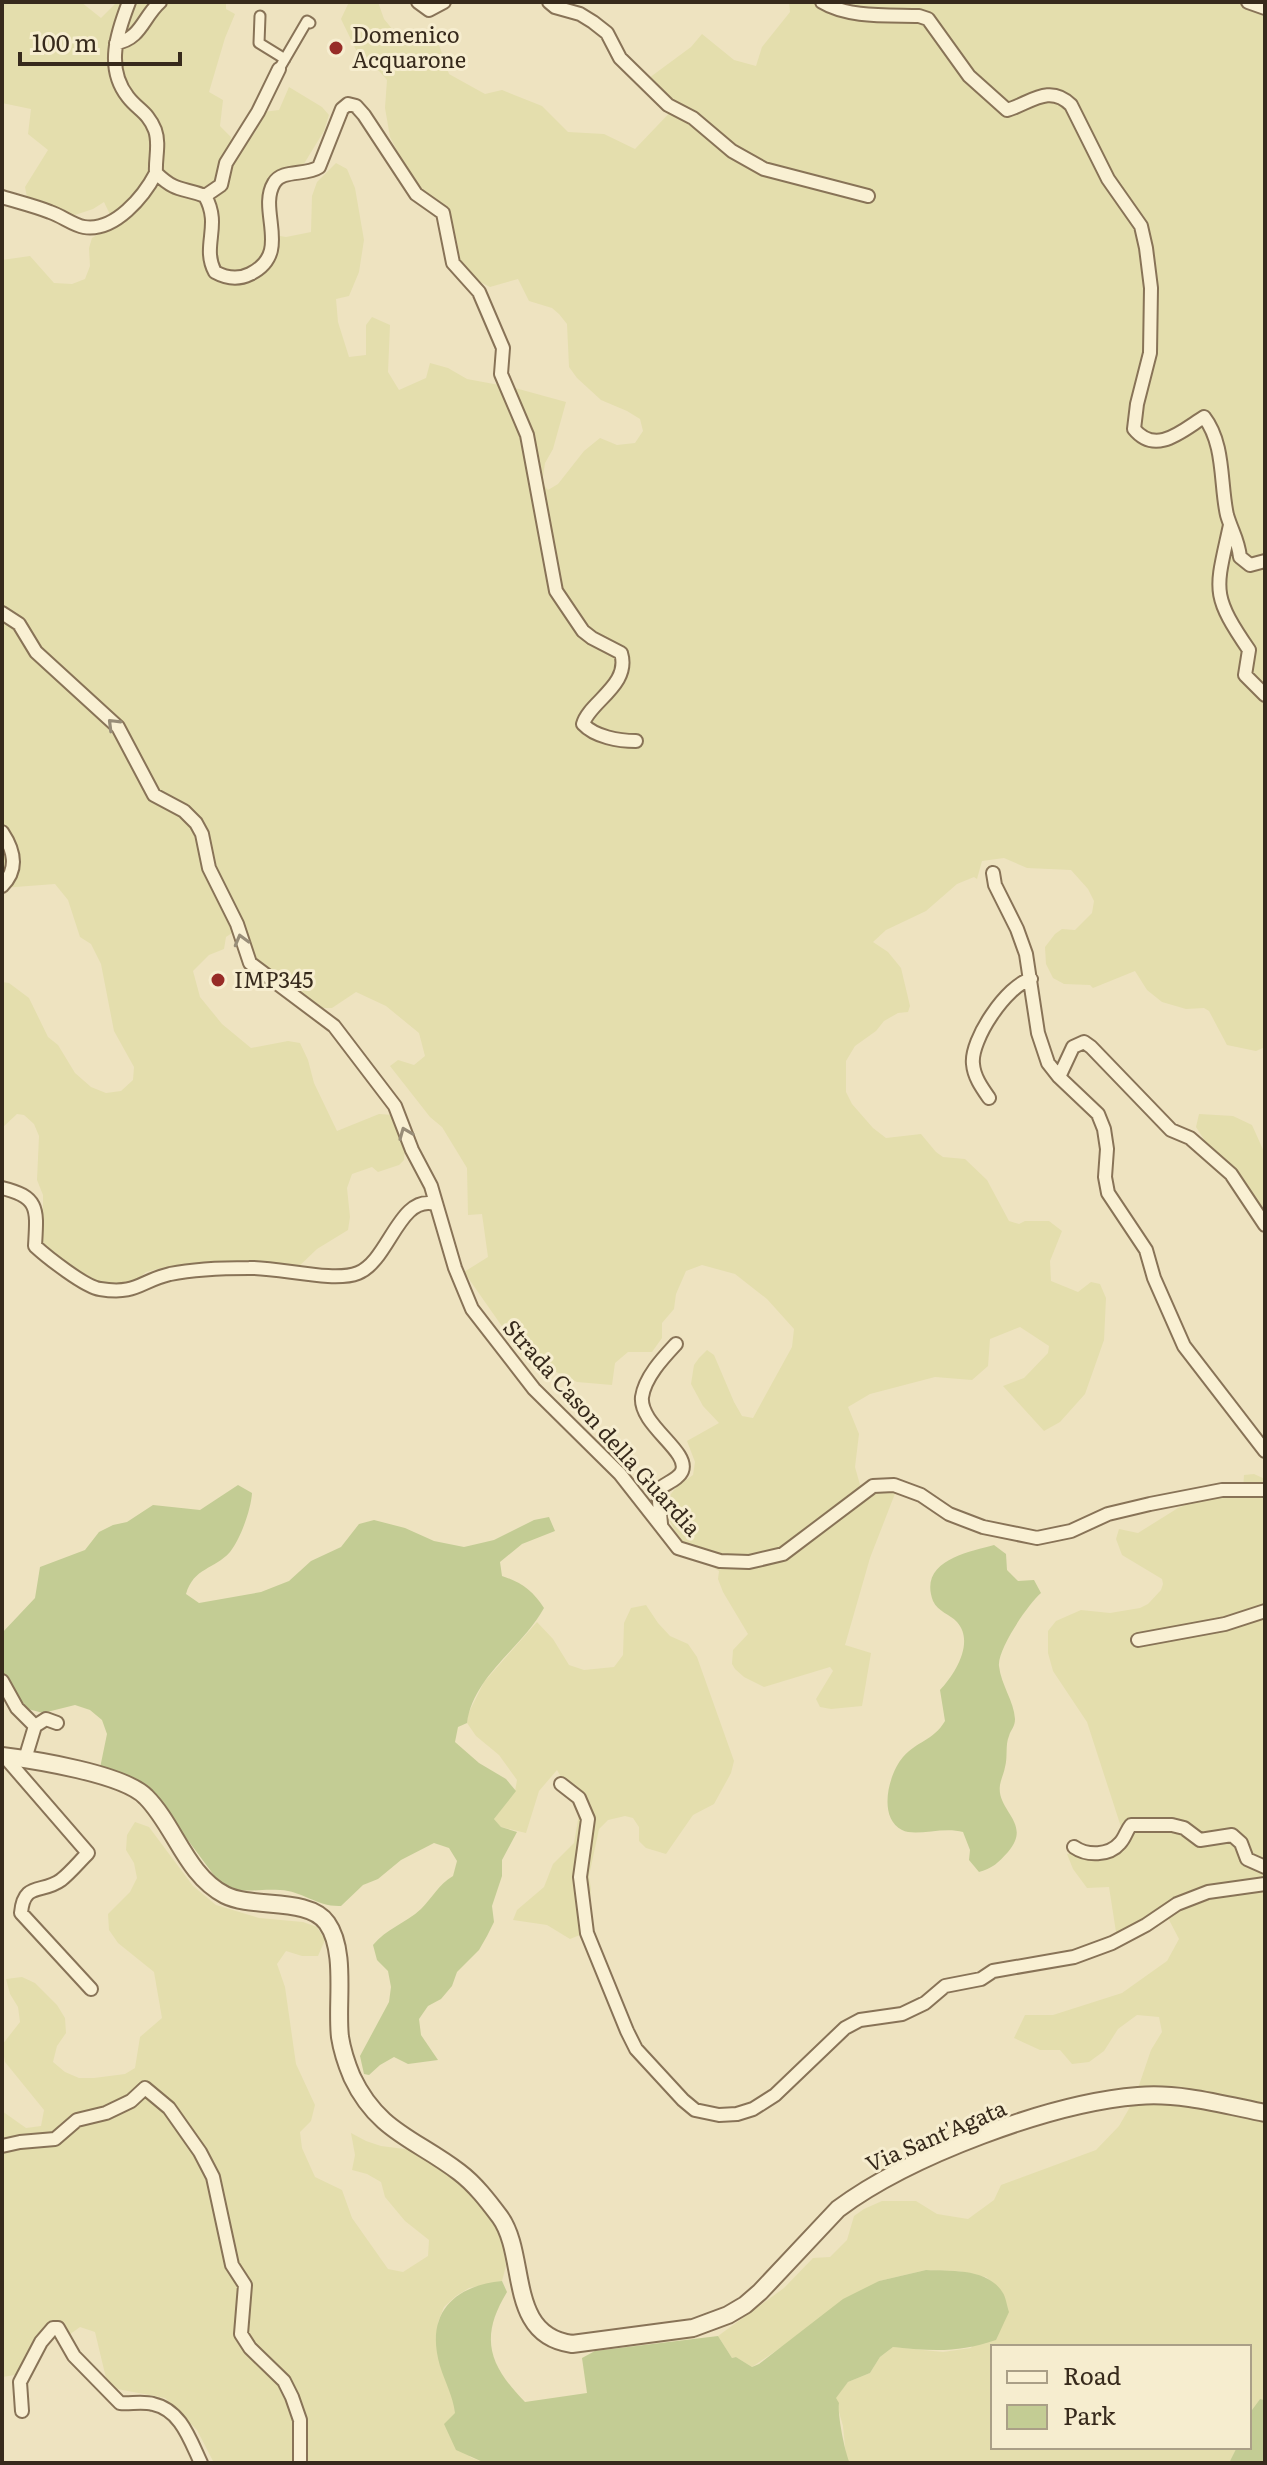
<svg xmlns="http://www.w3.org/2000/svg" width="1267" height="2465" viewBox="0 0 1267 2465" font-family="Literata,serif">
<rect width="100%" height="100%" fill="#eee3c0"/>
<path fill="#e4dead" d="M2 2H81L101 18 117 2H226V9L235 14 225 38 209 92 223 100 220 126 231 137 230 154 247 143 256 131 263 112 279 110 289 87 322 107 329 115 324 131 302 167 287 170 267 179 263 197V217L268 234 286 237 311 232 312 196 317 182 336 163 347 169 355 188 364 240 359 272 349 296 336 299 338 322 349 357 366 355V325L372 317 390 325 388 372 399 390 426 378 430 363 448 368 467 379 515 388 566 402 553 449 545 463 542 483 548 490 558 484 584 451 600 438 617 445 635 443 643 431 640 419 627 411 601 400 577 378 569 367 567 324 559 314 552 308 529 301 518 279 490 287 470 277 461 266 457 241 444 204 421 192 414 184 390 137 385 108 387 80 379 71 364 62 357 52 341 19 349 2H378L384 19 393 30 401 35 439 45 449 74 485 94 502 90 542 106 568 132 604 134 635 149 677 105 649 78 691 47 702 34 734 60 756 66 762 47 790 12 789 2H1265V1047L1256 1051 1227 1045 1209 1011 1204 1008 1186 1009 1162 1002 1147 990 1135 971 1093 988 1090 985 1064 984 1053 978 1046 964 1045 947 1055 934 1062 929 1075 930 1092 913 1094 901 1088 889 1071 870 1027 868 1004 858 982 861 977 879 974 877 957 884 926 911 886 930 873 942 888 952 901 968 910 1006 908 1012 898 1013 884 1021 876 1031 855 1046 846 1061V1092L852 1104 873 1128 886 1138 921 1134 936 1152 943 1157 965 1159 987 1180 1009 1221 1019 1224 1025 1221H1049L1062 1231 1050 1261 1051 1281 1078 1292 1091 1282 1100 1284 1106 1298 1104 1340 1085 1394 1060 1422 1044 1431 1003 1386 1024 1378 1048 1353 1049 1346 1020 1327 990 1339 988 1366 972 1380 935 1377 870 1394 848 1407 859 1434 855 1467 860 1485 875 1491H896L870 1558 845 1645 871 1653 862 1706 831 1709 820 1707 816 1699 833 1671 830 1667 764 1687 744 1677 735 1669 732 1664 733 1650 748 1634 723 1592 718 1579 719 1571 692 1554 682 1544 666 1514 665 1502 677 1486 693 1475 695 1462 687 1441 719 1423 703 1406 691 1384 694 1365 699 1358 707 1350 714 1355 734 1402 742 1416 753 1418 792 1347 794 1329 767 1299 735 1274 702 1265 686 1271 676 1294 674 1309 662 1323V1338L652 1352H628L615 1363 612 1385 577 1382 522 1355 464 1272 488 1257 482 1214 468 1215 467 1168 442 1127 430 1117 390 1066 398 1060 414 1065 425 1056 419 1033 386 1006 356 992 332 1008H318L250 958 242 936 232 933 226 937 224 949 209 955 193 971 200 997 222 1024 251 1048 288 1041 300 1043 308 1060 314 1083 337 1131 379 1114 393 1115 405 1144 404 1160 399 1165 378 1172 372 1167 352 1174 347 1188 350 1217 348 1230 317 1249 295 1270 170 1266 146 1272 130 1286 107 1287 81 1274 41 1245 43 1207V1195L37 1180 39 1136 34 1124 24 1115 17 1114 2 1128V982L9 983 29 998 48 1037 58 1045 75 1073 91 1087 106 1093 121 1091 133 1080 134 1067 114 1031 101 964 91 944 80 937 68 900 55 884 2 888V260L30 256 54 283 72 284 85 279 90 266 89 248 92 238 115 225 104 202 93 209 72 216 28 202 25 187 48 150 28 134 31 109 2 103Z
M1199 1114 1233 1116 1252 1125 1265 1154V1221L1224 1163V1159L1220 1160 1210 1149 1196 1127Z
M1254 1474 1265 1479V2400L1260 2399 1249 2414V2347H993V2447H1237L1229 2463H850L846 2457 843 2426 835 2398 848 2382 870 2373 880 2357 893 2347 943 2352 971 2348 1003 2293 986 2277 958 2271 926 2270 879 2281 752 2367 736 2357 732 2358 718 2336 784 2288 813 2258 830 2257 847 2240 854 2216 864 2209 882 2201H916L937 2214 968 2219 994 2200 1001 2185 1096 2150 1119 2126 1134 2100 1151 2050 1162 2032 1159 2017 1137 2015 1118 2029 1104 2051 1089 2062 1072 2064 1060 2050H1040L1014 2038 1025 2015H1053L1122 1993 1167 1961 1179 1939 1167 1916 1134 1939 1116 1932 1109 1887 1087 1888 1073 1869 1067 1854 1073 1853 1089 1860 1106 1858 1114 1852 1122 1830 1087 1722 1053 1671 1048 1653V1631L1056 1621 1081 1610 1110 1613 1140 1608 1148 1604 1161 1590 1163 1584 1162 1579 1122 1555 1116 1539 1119 1529 1138 1533 1178 1508 1202 1498 1229 1497 1243 1489 1244 1475Z
M646 1605 658 1623 670 1636 688 1644 697 1657 734 1761 731 1773 714 1804 693 1815 666 1854 646 1848 639 1841V1827L633 1818 625 1816 608 1820 599 1829 589 1876 591 1889 587 1921 580 1935 570 1939 547 1925 513 1920 517 1910 544 1887 553 1864 574 1843 580 1809 557 1770 539 1791 526 1833 501 1827 494 1819 515 1791 517 1780 499 1755 476 1736 467 1723 468 1714 484 1682 537 1622 553 1639 569 1665 584 1670 614 1667 623 1655 624 1623 631 1608Z
M135 1822 149 1827 193 1886 216 1905 259 1918 303 1922 317 1927 325 1940 318 1956H302L286 1951 277 1964 285 1987 296 2064 315 2105 311 2121 300 2132 302 2148 315 2177 342 2190 352 2218 388 2269 403 2272 428 2256 429 2240 405 2221 385 2197 381 2182 367 2174 352 2170 355 2155 351 2133 366 2141 381 2146 412 2150 452 2173 495 2222 501 2236 506 2266 502 2281 469 2288 456 2296 444 2307 438 2322V2353L441 2368 448 2382 470 2457 485 2463H214L197 2430 165 2398 117 2389 106 2378 95 2332 80 2327 69 2335 57 2322 49 2325 38 2336 27 2365 15 2375 2 2377V2111L26 2128 41 2126 44 2110 5 2062 2 2045 20 2022 18 2007 10 1994 6 1979 22 1977 35 1983 57 2005 65 2018 66 2033 57 2046 53 2062 65 2072 79 2078H94L125 2074 135 2068 140 2037 162 2018 154 1972 118 1943 109 1930 108 1914 130 1892 137 1878 134 1863 126 1850 127 1835Z"/>
<path fill="#c3cc94" d="M238 1485 252 1493C251 1509 241 1538 230 1552 214 1570 194 1567 186 1594L199 1603 261 1592 289 1581 311 1561 341 1547 359 1524 374 1520 405 1528 434 1541 464 1547 494 1540 534 1520 549 1517 555 1531 522 1544 500 1562 502 1576C521 1582 533 1591 544 1608 522 1648 473 1676 467 1723L458 1727 455 1742 479 1763 506 1779 516 1791 494 1819 501 1827 517 1832 502 1860V1876L492 1906 494 1922 487 1936 479 1950 457 1972 452 1986 441 1999 428 2006 419 2019 421 2035 438 2060 408 2064 394 2057 380 2065 369 2075 364 2074 360 2056 389 2002 391 1987 388 1971 377 1960 373 1945C386 1929 406 1923 421 1909 433 1897 438 1885 453 1876L457 1861 449 1848 434 1843 401 1860 378 1879 363 1885 341 1906C317 1907 303 1891 280 1890 255 1888 243 1896 219 1882L146 1784 100 1768 107 1734 102 1720 90 1710 75 1705 43 1713 28 1709 2 1678V1633L35 1598 40 1567 85 1550 99 1532 113 1525 127 1522 153 1505 200 1510Z
M994 1545 1006 1554 1007 1570 1018 1581 1034 1580 1041 1593C1028 1604 997 1650 999 1666 1001 1685 1014 1701 1015 1719 1015 1727 1011 1729 1009 1736 1005 1745 1008 1757 1005 1767 1004 1773 1001 1779 1000 1785 996 1811 1033 1823 1008 1852 998 1863 993 1868 979 1872L969 1860 970 1850 963 1832C943 1826 916 1837 902 1830 877 1817 889 1773 903 1757 917 1741 933 1741 945 1721L940 1690C955 1674 975 1642 957 1622 950 1614 938 1612 933 1601 918 1561 968 1552 994 1545Z
M926 2270C951 2271 988 2268 1003 2293 1006 2298 1007 2306 1009 2312L996 2340C958 2353 932 2351 893 2347L880 2357 870 2373 848 2382 836 2398 839 2403C837 2412 845 2454 850 2463H485L456 2450 444 2424 455 2413C453 2396 445 2382 440 2366 425 2315 452 2286 502 2281L507 2292C479 2338 489 2365 525 2402L587 2393 582 2358 595 2351 718 2336 732 2358 736 2357 752 2367 759 2364 843 2299 879 2281Z
M1260 2399 1265 2400V2463H1229L1237 2447H1249V2425L1252 2420 1249 2414Z"/>
<g fill="none" stroke-linecap="round" stroke-linejoin="round">
<defs>
<path id="pedestrian" d="M260 16 259 43 285 59
M279 69 307 21 310 23"/>
<path id="minor" d="M129 2C117 33 105 68 128 97 138 110 148 112 155 130 160 144 155 158 156 173
M418 2 429 10 444 2
M549 2 555 7 580 14 593 22 607 33 620 58 668 105 693 118 732 151 764 169 868 196
M822 2C848 18 889 15 919 16L928 19 969 76 1007 110C1029 104 1049 83 1071 105L1108 179 1141 226 1146 248 1151 288 1150 353 1137 404 1134 429C1156 456 1183 430 1204 417 1225 444 1220 484 1227 515 1232 532 1238 539 1240 557L1250 565 1265 561
M1248 2 1265 8
M116 43C141 39 143 17 160 2
M156 173C177 193 182 187 205 196
M205 196C222 226 201 246 215 272 226 278 238 280 250 274 293 253 257 211 274 183 282 169 306 176 319 167L342 109 348 104 356 106 364 115 416 194 443 213 453 263 479 292 503 348 501 374 527 435 556 591 583 631 592 638 621 653C631 685 589 702 583 724 595 737 619 741 636 741
M205 196 221 185 226 163 258 112 279 69
M2 197C18 202 35 206 50 212 62 216 73 225 84 227 115 232 144 196 156 173
M1230 525C1216 590 1210 593 1249 650L1245 675 1265 695
M2 613 19 624 36 652 118 727 154 795 184 811 196 823 202 834 209 868 237 924 250 963 334 1026 395 1106 412 1150 431 1186 455 1268 472 1309 534 1389 620 1474 678 1548 720 1561 749 1562 783 1554 873 1486 894 1485 921 1495 949 1514 983 1527 1037 1538 1071 1531 1108 1514 1150 1504 1222 1490H1265
M2 832C14 850 19 869 2 886
M993 873 995 885 1017 929 1026 954 1038 1033 1048 1063 1059 1077 1098 1114 1104 1129 1107 1149 1105 1177 1108 1193 1146 1250 1154 1278 1184 1346 1265 1451
M1059 1077 1073 1047 1084 1042 1091 1047 1171 1130 1190 1138 1231 1174 1265 1225
M989 1098C982 1088 974 1077 973 1064 970 1040 1007 985 1031 979
M2 1188C40 1197 37 1210 35 1246 47 1257 85 1287 100 1289 137 1295 140 1281 170 1274 195 1269 224 1268 249 1268 279 1267 333 1283 358 1273 389 1261 399 1194 435 1204
M661 1524 658 1490C664 1484 679 1479 682 1471 690 1451 639 1425 642 1397 645 1377 663 1358 676 1344
M1138 1640 1225 1624 1265 1611
M2 1681 17 1708 35 1726 25 1759
M35 1726 46 1719 57 1723
M4 1756 88 1853C79 1862 71 1872 61 1880 42 1894 24 1881 21 1913L91 1989
M561 1784 579 1798 588 1819 580 1877 587 1933 627 2031 636 2049 683 2100 695 2110 719 2115 737 2114 753 2109 775 2095 845 2028 860 2020 902 2014 925 2003 945 1986 981 1979 993 1971 1074 1957 1112 1943 1146 1925 1177 1904 1208 1892 1265 1884
M1074 1847C1087 1856 1109 1856 1120 1843 1125 1838 1126 1831 1131 1825H1172L1184 1828 1200 1840 1232 1835 1241 1843 1247 1859 1265 1867
M2 2146 20 2142 55 2139 77 2120 106 2113 131 2101 145 2088 169 2108 200 2152 213 2177 232 2265 245 2285 241 2334 250 2348 284 2381 292 2397 300 2420V2463
M22 2411 20 2382 41 2342 53 2328H58L74 2356 120 2403C130 2404 143 2401 153 2404 181 2410 190 2440 201 2463"/>
<path id="tertiary" d="M2 1756C35 1760 124 1774 146 1797 175 1826 186 1875 225 1895 253 1909 309 1897 327 1923 347 1951 336 2004 340 2037 342 2050 347 2065 352 2077 378 2132 416 2139 459 2172 475 2184 488 2201 500 2217 528 2256 506 2335 572 2344L693 2328 728 2315 745 2305 760 2292 838 2209C909 2156 1050 2103 1138 2096 1179 2092 1225 2105 1265 2113"/>
</defs>
<use href="#pedestrian" stroke="#887357" stroke-width="13"/>
<use href="#minor" stroke="#887357" stroke-width="16"/>
<use href="#tertiary" stroke="#887357" stroke-width="20"/>
<use href="#pedestrian" stroke="#f9f0d3" stroke-width="9"/>
<use href="#minor" stroke="#f9f0d3" stroke-width="12"/>
<use href="#tertiary" stroke="#f9f0d3" stroke-width="16"/>
</g>
<defs><path id="oneway-chevron" d="M-2-3.5L2.5 0L-2 3.5" fill="none" stroke-width="1.6" stroke-linecap="round" stroke-linejoin="round" transform="scale(2)"/></defs>
<g stroke="#988d78">
<use href="#oneway-chevron" transform="translate(113 724) rotate(-135)"/>
<use href="#oneway-chevron" transform="translate(241 940) rotate(-105)"/>
<use href="#oneway-chevron" transform="translate(405 1133) rotate(-112)"/>
</g>
<g fill="#972c27" stroke="#f6edcf" stroke-width="3">
<circle cx="336" cy="48" r="8"/>
<circle cx="218" cy="980" r="8"/>
</g>
<g text-anchor="middle" stroke-width="6" stroke-linejoin="round" paint-order="stroke">
<g font-size="22" fill="#372a1c" stroke="#f6edcf" text-anchor="start">
<text x="352" y="43">Domenico<tspan x="352" dy="25">Acquarone</tspan></text>
<text x="234" y="988">IMP345</text>
</g>
<g font-size="22" fill="#372a1c" stroke="#f6edcf">
<text transform="translate(602 1428) rotate(48)" y="8">Strada Cason della Guardia</text>
<text transform="translate(936 2136) rotate(-23)" y="8">Via Sant'Agata</text>
</g>
</g>
<rect width="1267" height="2465" fill="none" stroke="#372a1c" stroke-width="8"/>
<rect x="991" y="2345" width="260" height="104" fill="#f6edcf" stroke="#aa9f87" stroke-width="2"/>
<rect x="1007" y="2371" width="40" height="12" fill="#f9f0d3" stroke="#aa9f87" stroke-width="2"/>
<text x="1063" y="2385" font-size="24" fill="#372a1c">Road</text>
<rect x="1007" y="2405" width="40" height="24" fill="#c3cc94" stroke="#aa9f87" stroke-width="2"/>
<text x="1063" y="2425" font-size="24" fill="#372a1c">Park</text>
<path d="M20 52v12h160v-12" fill="none" stroke="#372a1c" stroke-width="4"/>
<text x="32" y="52" font-size="24" fill="#372a1c" stroke="#f6edcf" stroke-width="6" paint-order="stroke">100 m</text>
</svg>
